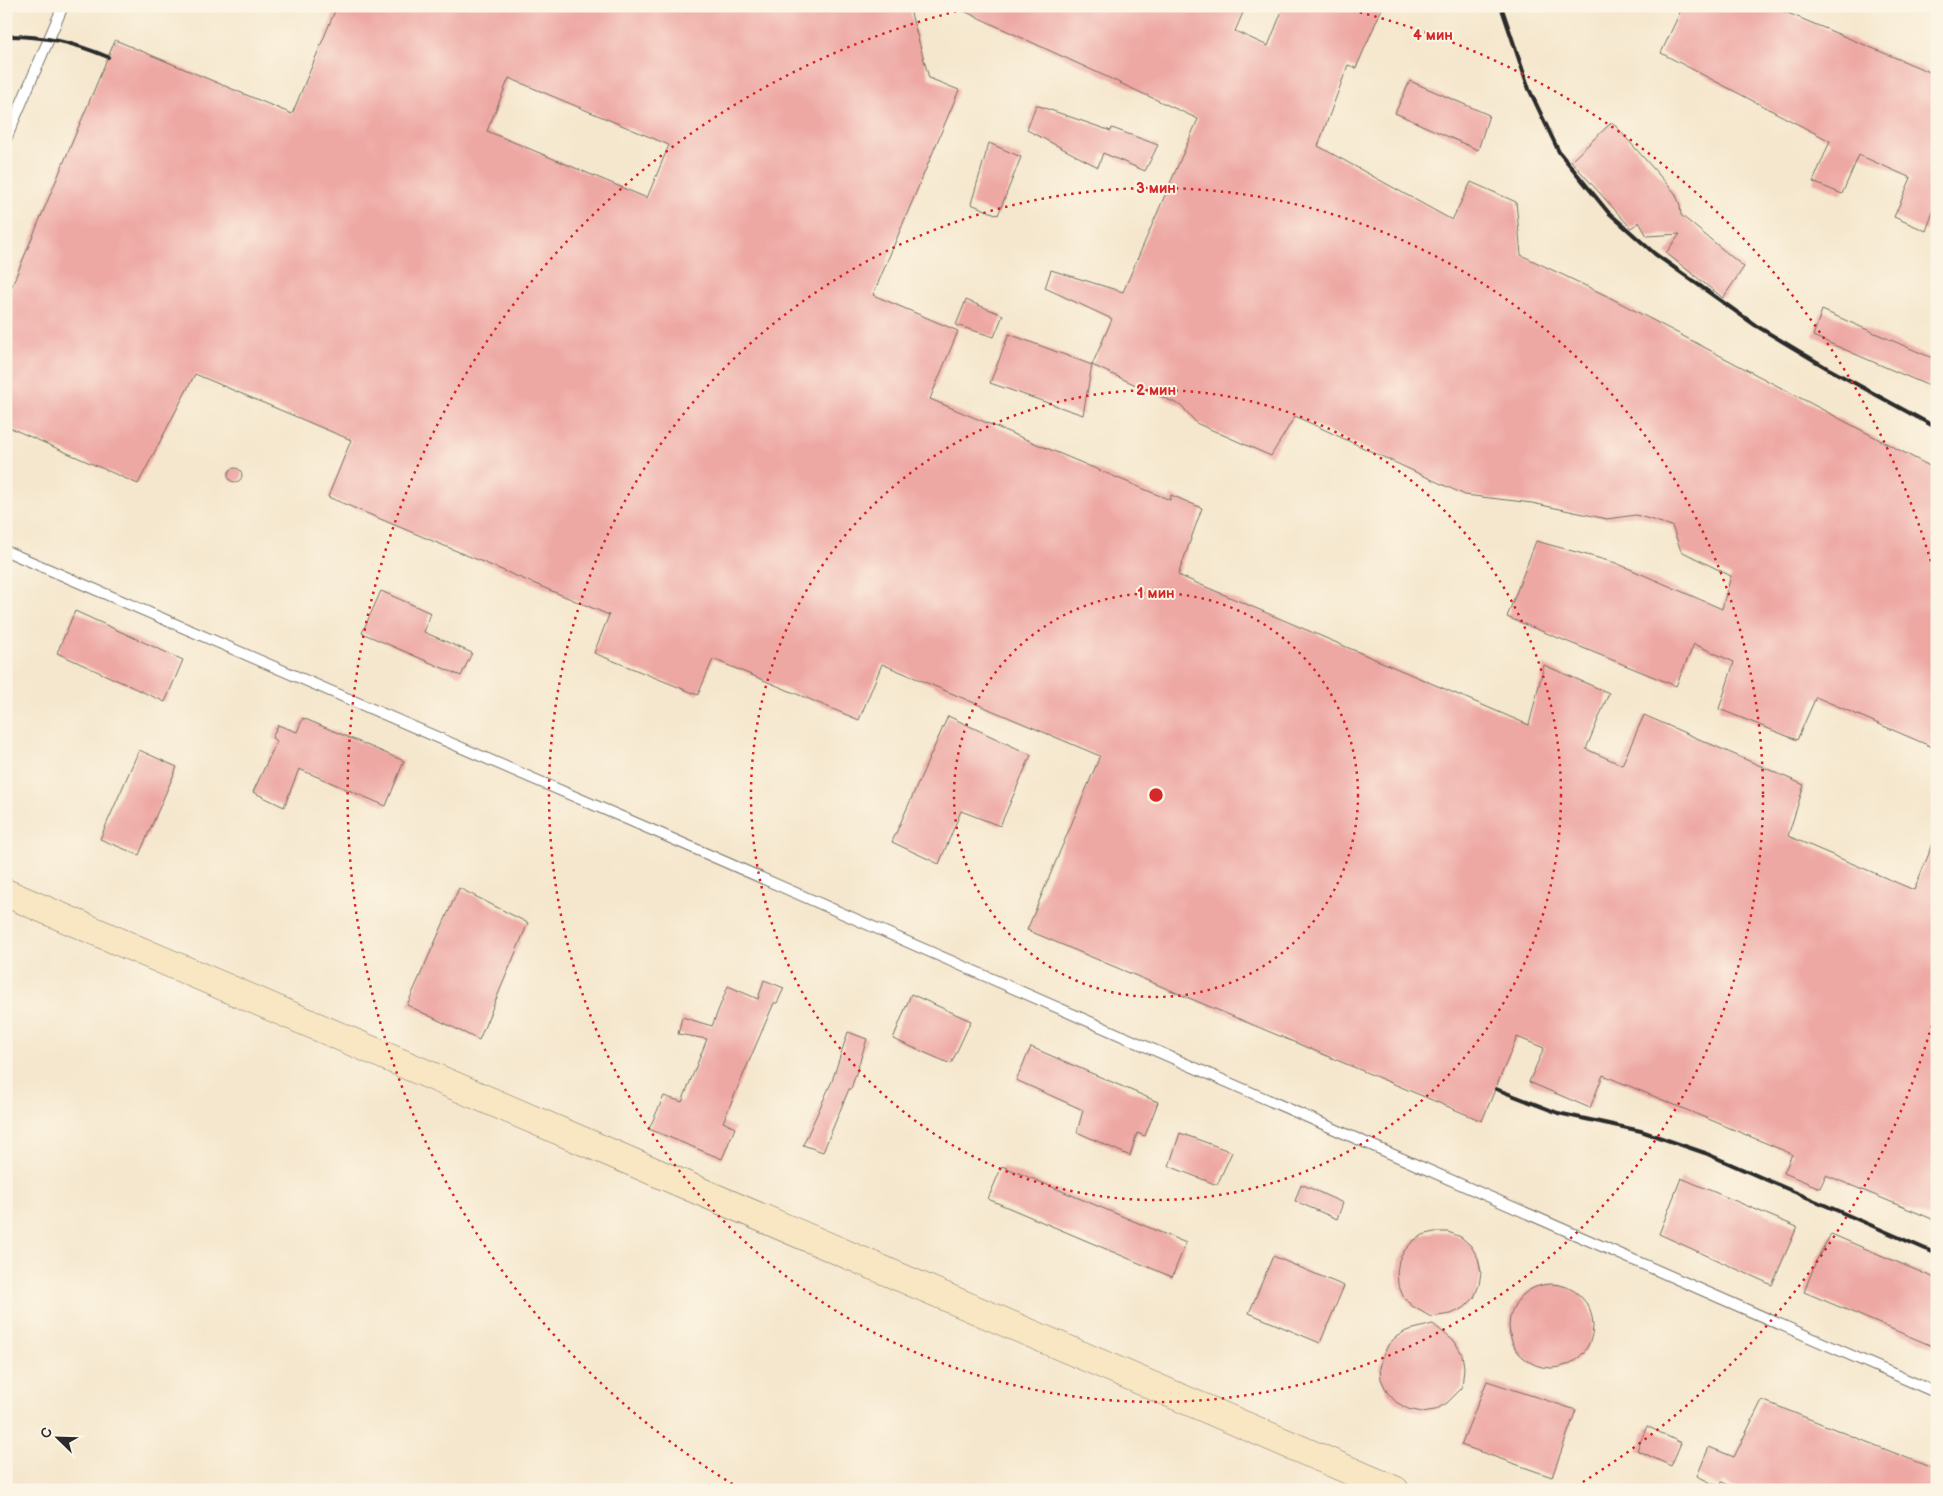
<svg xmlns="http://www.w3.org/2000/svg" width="1943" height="1496" viewBox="0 0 1943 1496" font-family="'Balsamiq Sans',sans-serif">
<rect width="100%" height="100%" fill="#fcf5e5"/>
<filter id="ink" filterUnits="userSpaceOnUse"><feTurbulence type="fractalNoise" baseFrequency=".02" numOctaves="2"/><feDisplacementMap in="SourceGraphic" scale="10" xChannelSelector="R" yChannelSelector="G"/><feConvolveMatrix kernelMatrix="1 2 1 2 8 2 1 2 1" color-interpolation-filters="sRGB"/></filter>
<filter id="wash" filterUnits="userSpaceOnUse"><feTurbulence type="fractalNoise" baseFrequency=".0096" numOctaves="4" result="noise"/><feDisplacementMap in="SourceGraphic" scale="20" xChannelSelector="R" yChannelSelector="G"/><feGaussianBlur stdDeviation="1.12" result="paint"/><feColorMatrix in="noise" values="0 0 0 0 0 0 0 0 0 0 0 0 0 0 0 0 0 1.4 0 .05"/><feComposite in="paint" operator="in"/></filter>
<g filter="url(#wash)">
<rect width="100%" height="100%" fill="#f5e7cd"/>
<g id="blocks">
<path fill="#eea8a4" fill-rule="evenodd" d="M337 6H909L929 78 959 90 873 295 958 331 930 399 1170 500 1171 495 1202 508 1178 575 1529 725 1544 665 1609 693 1586 749 1622 765 1644 715 1804 785 1788 836 1914 890 1937 834V1221L1826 1175 1820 1188 1784 1173 1792 1154 1603 1075 1590 1108 1529 1082 1544 1048 1517 1037 1482 1121 1027 930 1100 756 882 664 859 720 713 659 698 695 594 653 609 615 328 497 351 440 195 374 138 484 6 426V300L115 40 292 114ZM509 78 669 145 647 198 487 131Z
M953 6H1246L1235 31 1268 46 1284 6H1383L1356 68 1348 65 1318 146 1452 220 1471 182 1516 202 1521 255 1607 296 1937 470V749L1816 697 1797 740 1719 709 1734 662 1694 644 1676 686 1507 617 1536 541 1616 563 1722 609 1731 576 1681 551 1672 526 1636 515 1607 519 1532 503 1465 495 1295 416 1271 456 1196 423 1182 406 1092 365 1112 319 1045 288 1051 270 1123 292 1198 119Z
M1683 6H1771L1937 75V201L1926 231 1894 217 1911 178 1859 155 1842 194 1813 182 1830 141 1661 53Z
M1410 81 1489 115 1478 150 1395 113Z
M1036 105 1111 131 1112 128 1158 145 1145 171 1103 153 1098 167 1027 130Z
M1612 122 1675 193 1680 205 1681 215 1744 267 1723 298 1666 253 1680 234 1647 236 1639 222 1631 228 1571 161Z
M989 143 1021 157 998 215 971 204Z
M966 300 1003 315 994 337 956 325Z
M1822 310 1937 360V365L1927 385 1813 336Z
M1009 334 1092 365 1083 415 990 383Z
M228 475a7 7 0 1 1 14 0a7 7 0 1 1-14 0Z
M381 591 431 613 424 632 472 653 461 676 362 633Z
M75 611 183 660 165 702 57 653Z
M948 716 1031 755 1000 826 961 811 939 864 892 842Z
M303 718 404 761 386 806 299 769 284 807 253 792 277 741 272 738 278 725 297 732Z
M139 750 177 767 139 855 100 839Z
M459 888 528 923 479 1040 407 1005Z
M764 980 784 988 777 1003H774L723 1122 735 1128 722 1159 649 1129 664 1096 682 1102 707 1039 678 1034 682 1017 712 1026 728 986 758 999Z
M911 994 971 1021 951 1064 893 1039Z
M848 1032 867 1039 851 1089H849L823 1152 803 1145 832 1081Z
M1031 1047 1158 1102 1145 1136 1137 1133 1130 1156 1077 1132 1083 1110 1016 1080Z
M1180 1133 1232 1152 1217 1185 1169 1166Z
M1002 1166 1186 1243 1172 1277 988 1199Z
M1681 1178 1797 1227 1772 1285 1659 1234Z
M1301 1184 1343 1203 1337 1219 1295 1201Z
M1434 1232H1448L1461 1237 1471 1246 1478 1258 1481 1272 1479 1285 1474 1298 1464 1308 1451 1314 1431 1317 1412 1306 1403 1296 1398 1284 1397 1272 1399 1260 1405 1250 1413 1241 1423 1235Z
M1831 1234 1937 1279V1348L1804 1292 1816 1261Z
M1273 1256 1344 1286 1320 1343 1249 1313Z
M1509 1326a42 42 0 1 1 84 0a42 42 0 1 1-84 0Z
M1433 1324 1455 1342 1462 1354 1464 1367 1462 1388 1447 1403 1435 1410 1422 1412 1408 1409 1396 1402 1387 1392 1381 1379 1380 1368 1383 1356 1388 1345 1396 1337 1406 1331Z
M1487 1381 1576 1410 1552 1477 1461 1445Z
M1762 1400 1937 1470V1490H1739L1722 1482 1720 1487 1697 1476 1709 1447 1734 1457Z
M1647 1426 1681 1443 1671 1466 1637 1450Z"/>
</g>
</g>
<g filter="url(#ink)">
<use href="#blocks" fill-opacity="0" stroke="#726d64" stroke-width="1"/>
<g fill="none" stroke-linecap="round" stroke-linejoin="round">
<defs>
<path id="lane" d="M6 139 63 6
M6 551 659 833 1937 1393"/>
<path id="secondary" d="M6 893 1395 1490"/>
</defs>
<use href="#lane" stroke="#726d64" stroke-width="12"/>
<use href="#secondary" stroke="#726d64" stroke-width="29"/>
<use href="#lane" stroke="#fff" stroke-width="10"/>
<use href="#secondary" stroke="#f9e7c3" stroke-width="28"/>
<path stroke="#2b2b2b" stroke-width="4" d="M1501 6 1529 89 1559 152 1608 212 1655 254 1755 325 1827 368 1937 428
M6 36C46 36 72 42 108 57
M1496 1089 1558 1113 1641 1131 1705 1153 1937 1254"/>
</g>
</g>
<g fill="none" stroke="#d62828" stroke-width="2.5" stroke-dasharray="2.5 5">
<circle cx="1156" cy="795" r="202"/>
<circle cx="1156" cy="795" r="405"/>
<circle cx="1156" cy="795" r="607"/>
<path d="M1936 1011A809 809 0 0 1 1573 1488M739 1488A809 809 0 0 1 974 7M1338 7A809 809 0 0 1 1936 579"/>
</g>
<circle cx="1156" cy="795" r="8" fill="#d62828" stroke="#fcf5e5" stroke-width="2.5"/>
<g font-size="15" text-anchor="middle" font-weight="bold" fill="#d62828" stroke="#fcf5e5" stroke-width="4" stroke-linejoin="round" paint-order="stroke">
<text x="1433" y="40">4 мин</text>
<text x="1156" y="193">3 мин</text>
<text x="1156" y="395">2 мин</text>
<text x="1156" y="598">1 мин</text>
</g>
<rect width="1943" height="1496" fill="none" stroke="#fcf5e5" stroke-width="25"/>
<g transform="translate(58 1438) rotate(293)" stroke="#fcf5e5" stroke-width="4" paint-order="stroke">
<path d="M0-4L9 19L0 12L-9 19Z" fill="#2b2b2b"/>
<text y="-8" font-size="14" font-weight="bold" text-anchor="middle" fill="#2b2b2b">С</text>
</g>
</svg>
